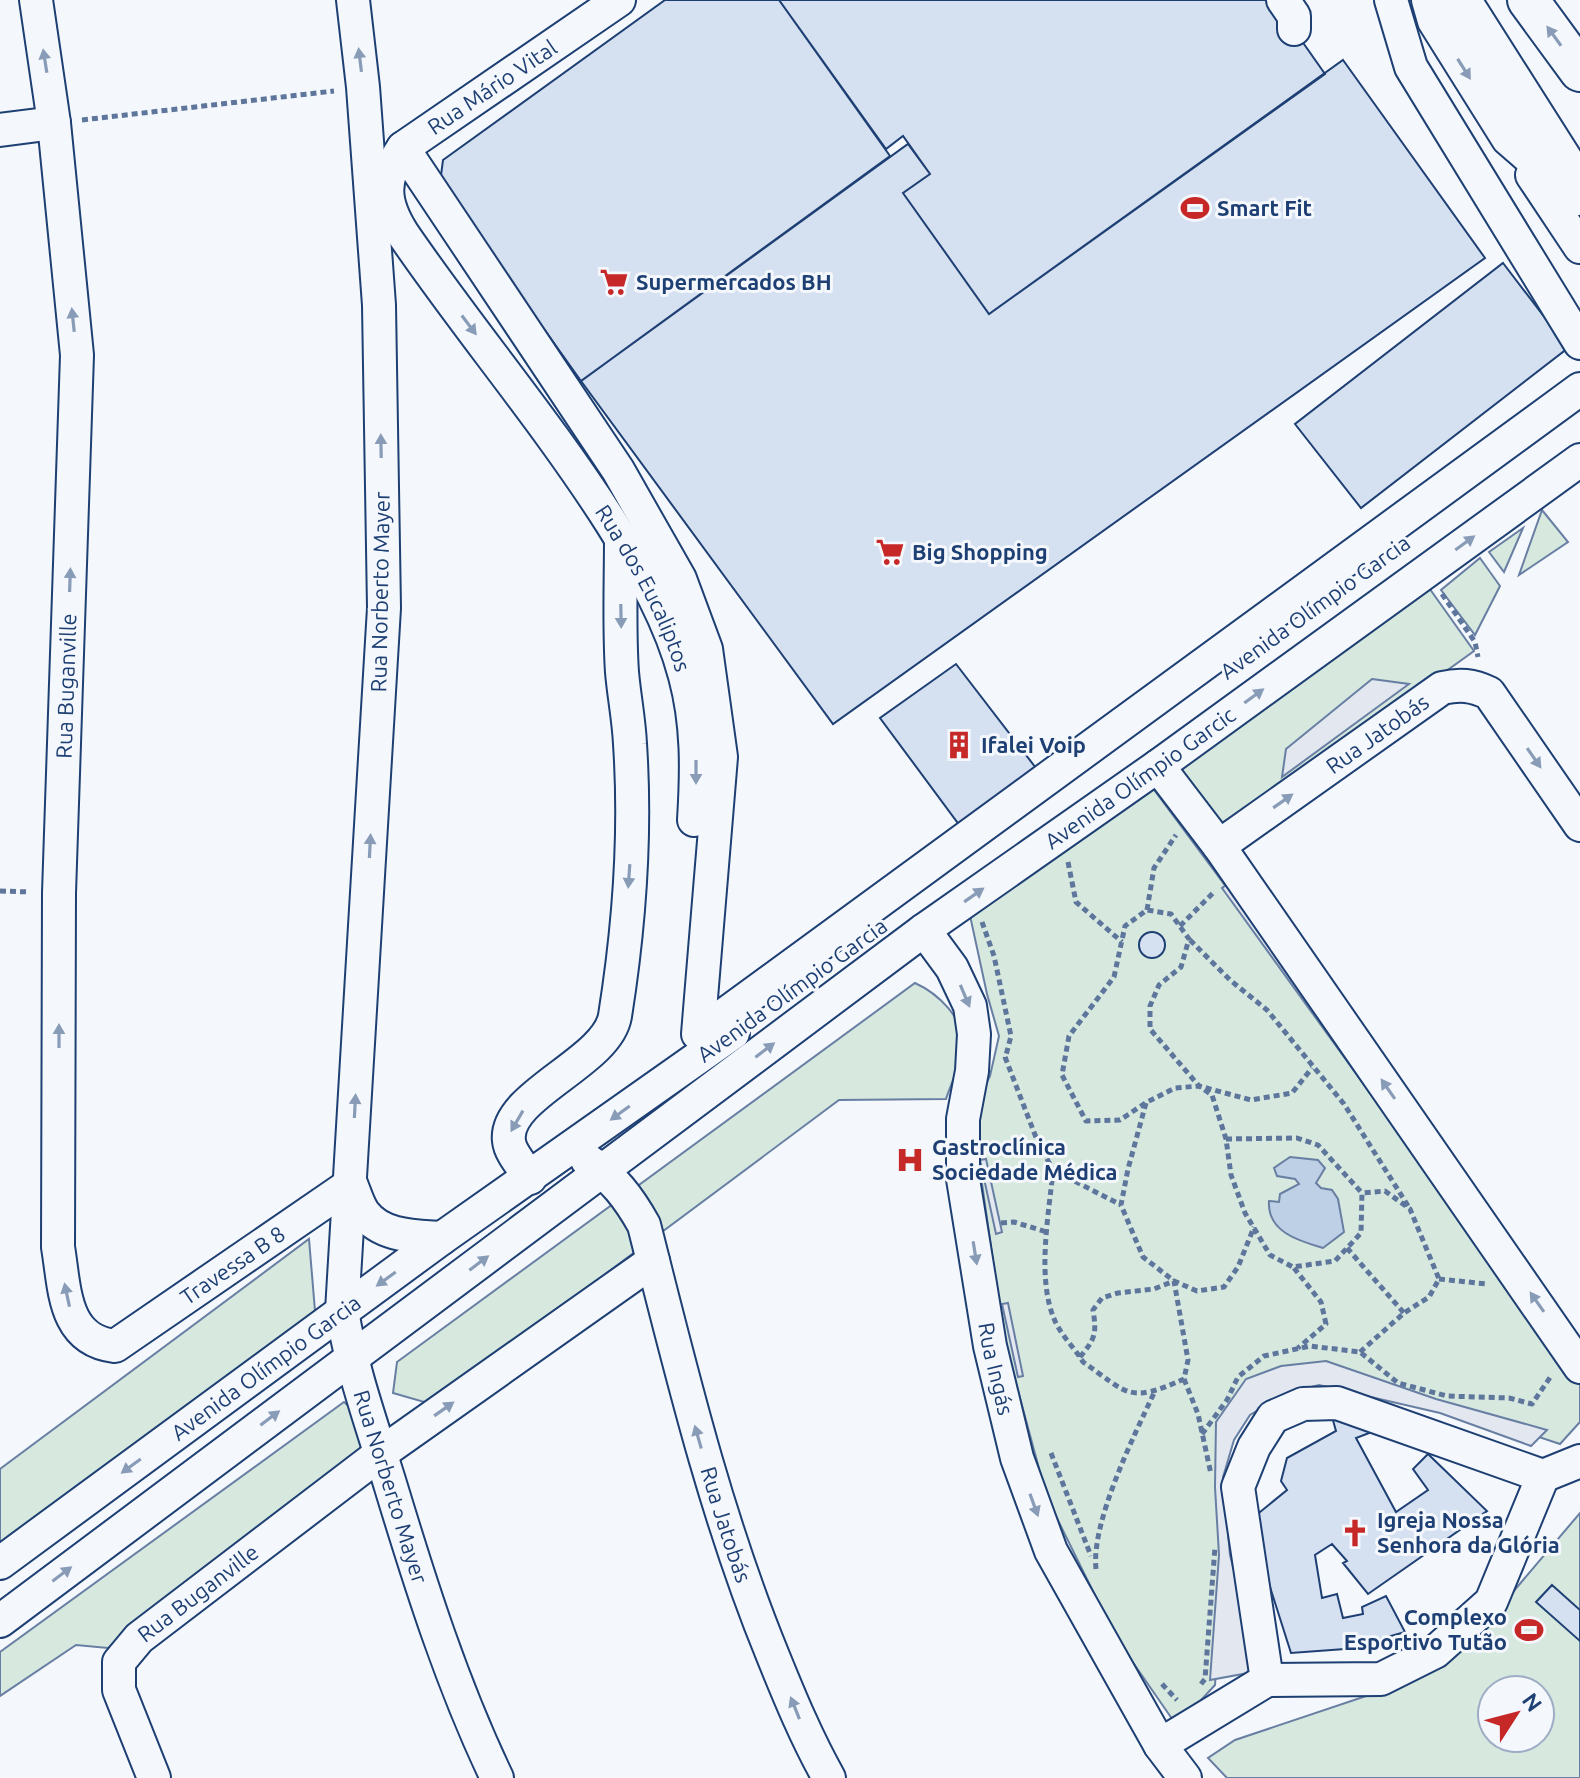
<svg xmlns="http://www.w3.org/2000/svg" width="1580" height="1778" viewBox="0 0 1580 1778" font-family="Ubuntu,sans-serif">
<rect width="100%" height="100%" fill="#f4f7fb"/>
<path fill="#d7e8df" stroke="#687fa3" stroke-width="2" fill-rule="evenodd" d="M1542 510 1568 542 1519 575Z
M1523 528 1504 572 1489 552Z
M1480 558 1500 586 1475 635 1441 590Z
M1427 585 1474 651 1225 830 1174 762Z
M1149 783 1427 1157 1580 1378V1422L1560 1444 1321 1364 1248 1382 1216 1428 1225 1539 1215 1685 1177 1726 1116 1638 1047 1498 1004 1339 972 1113 990 1076 999 1036 987 994 969 911Z
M915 983C937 993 965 1018 962 1045 961 1064 952 1081 946 1099L839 1100 431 1404 393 1393 397 1362Z
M309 1239 315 1311 0 1546V1469Z
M344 1402 363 1419 367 1453 108 1648 76 1645 0 1696V1652Z
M1580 1513V1778H1227L1208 1758 1235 1740 1384 1690 1450 1661 1507 1599ZM1492 1690H1540V1738H1492Z"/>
<path fill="#e3e8f0" stroke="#687fa3" stroke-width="2" d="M1372 679 1409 684 1282 777 1286 749Z
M1232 881 1381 1086 1370 1093 1222 888Z
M986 1159 1002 1232 996 1234 980 1160Z
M1008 1303 1023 1376 1018 1377 1002 1304Z
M1326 1361 1436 1399 1547 1430 1531 1446 1440 1413 1319 1385 1287 1393 1250 1415 1234 1440 1223 1477 1230 1555 1256 1655 1248 1673 1210 1680 1219 1555 1215 1487 1216 1422 1246 1379 1281 1366Z"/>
<path fill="#bed0e5" stroke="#687fa3" stroke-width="2" d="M1290 1157 1318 1160 1325 1168 1316 1183 1321 1188 1332 1190 1338 1199 1344 1232 1323 1248C1299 1241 1267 1232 1269 1201L1279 1202 1280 1194 1299 1184 1295 1179 1277 1176 1274 1168Z"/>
<path fill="#d5e0f0" stroke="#1d3f73" stroke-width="2" d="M665 0H779L890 156 581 381 440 183 443 160Z
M779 0H1273L1325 74 989 314 903 193 930 174 903 136 886 149Z
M1343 60 1485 258 833 724 581 381 908 144 930 174 903 193 989 314Z
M1503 263 1568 348 1361 508 1295 424Z
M956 664 1039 772 963 830 880 718Z
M1139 945a13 13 0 1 1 26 0a13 13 0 1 1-26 0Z
M1331 1413 1377 1430 1356 1438 1396 1512 1428 1490 1413 1469 1428 1454 1487 1511 1368 1594 1343 1563 1347 1561 1332 1544 1315 1555 1322 1598 1337 1594 1343 1618 1363 1614 1362 1607 1386 1596 1405 1632 1345 1649 1291 1653 1249 1521 1287 1490 1281 1481 1287 1458 1336 1431Z
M1552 1585 1580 1610V1641L1536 1602Z"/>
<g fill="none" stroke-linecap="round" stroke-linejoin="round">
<defs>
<g id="minor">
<path id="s1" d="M36 0 54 123 77 355 59 893 58 1247C65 1289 63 1340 115 1346L351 1184"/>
<path id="s2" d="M353 0 363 87 379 305 384 608 342 1311C352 1371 373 1428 391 1487 421 1586 452 1684 497 1778"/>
<path id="s3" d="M619 0 403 148C382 179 382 201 403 234 470 332 548 423 612 524 642 572 670 620 685 676 698 724 697 771 694 820"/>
<path d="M1283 0 1294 16V29"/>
<path d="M1391 0 1411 67 1580 343"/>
<path d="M1428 0 1434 21 1508 139 1577 199"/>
<path d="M0 130 54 123"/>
<path d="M403 148 618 470 680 579 706 649 721 757 698 1034 1580 389"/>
<path d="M1532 175 1580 247"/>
<path d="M1158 766 1219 846 1580 1367"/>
<path id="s4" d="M1219 846 1442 688C1460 684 1472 685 1489 693L1580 825"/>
<path id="s5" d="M924 930 952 968 970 1006 974 1034 972 1071 963 1119V1179L990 1346 1017 1458 1051 1551 1160 1745 1185 1778"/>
<path id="s6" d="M587 1160C613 1177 629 1198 644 1225 681 1371 716 1517 773 1656 790 1698 807 1739 829 1778"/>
<path d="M530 1178C524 1168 510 1153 509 1141 503 1095 607 1063 615 1016 629 928 636 833 630 744 629 720 624 696 622 672 619 628 621 583 621 538"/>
<path d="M351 1184C355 1193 358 1205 364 1213 382 1237 415 1236 442 1238"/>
<path id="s7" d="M0 1563 442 1238 733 1033"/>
<path id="s8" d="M0 1621 924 930 1158 766 1580 460"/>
<path d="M1267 1680 1238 1487 1254 1447 1273 1417 1303 1404 1337 1403 1543 1476"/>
<path d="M1160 1745 1267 1680 1381 1679 1435 1652 1491 1602 1543 1476 1580 1461"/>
<path id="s9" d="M154 1778 119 1690V1662L139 1638 380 1454 653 1261"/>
</g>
<path id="major" d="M1460 0 1580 189
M1528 0 1580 71"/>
</defs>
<use href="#minor" stroke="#1d3f73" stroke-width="36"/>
<use href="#major" stroke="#1d3f73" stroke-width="44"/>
<path stroke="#5e769c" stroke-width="5" stroke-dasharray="6 4" stroke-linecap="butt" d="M82 120 334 91
M1442 594 1475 642 1478 657
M1068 862 1076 902 1122 942
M0 891 30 892
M1147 910 1154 868 1176 835
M982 922 994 956 1011 1036 1005 1059
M1180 926 1215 891
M1190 940 1230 980 1267 1010 1344 1104 1410 1209
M1005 1057 1037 1140 1053 1170
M1146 1103 1128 1169 1121 1205 1143 1257 1174 1281 1197 1291 1224 1287 1238 1267 1254 1227
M1226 1139 1297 1138 1318 1145 1362 1193 1361 1233 1335 1261 1293 1267 1270 1255 1245 1213 1231 1175 1226 1139 1212 1095 1199 1086 1175 1088 1147 1102 1120 1120 1086 1121 1062 1075 1069 1036 1114 977 1125 926 1147 910 1171 914 1189 939 1181 967 1159 985 1150 1006V1029L1199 1086 1251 1100 1292 1093 1312 1068
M1001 1223 1014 1222 1047 1232
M1347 1248 1404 1313
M1294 1268 1321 1302 1326 1324 1298 1348
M1439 1279 1487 1284
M1360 1352 1404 1313 1429 1297 1439 1279 1410 1209 1385 1191 1362 1193
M1080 1357C1095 1339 1097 1334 1093 1310L1102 1298 1118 1293 1154 1289 1174 1281 1188 1360 1184 1379C1128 1404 1129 1394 1083 1362L1080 1357C1072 1346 1061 1334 1055 1321 1036 1279 1049 1214 1053 1170L1121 1205
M1184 1379 1198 1414 1211 1474
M1202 1434 1227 1400 1238 1377 1264 1356 1310 1346 1360 1352 1398 1383 1447 1396 1509 1398 1532 1404 1551 1376
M1051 1453 1091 1556
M1096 1569C1091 1522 1134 1436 1154 1393
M1162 1684 1177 1700
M1201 1684 1205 1679 1215 1547"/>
<use href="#minor" stroke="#f4f7fb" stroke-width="32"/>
<use href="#major" stroke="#f4f7fb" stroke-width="40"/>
</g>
<defs><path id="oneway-solid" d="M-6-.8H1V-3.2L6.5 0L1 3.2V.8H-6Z" transform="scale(2)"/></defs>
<g fill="#889bb7">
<use href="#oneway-solid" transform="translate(1554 36) rotate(-126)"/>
<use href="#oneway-solid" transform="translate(360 60) rotate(-97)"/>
<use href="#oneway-solid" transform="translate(45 61) rotate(-99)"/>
<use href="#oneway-solid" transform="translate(1464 69) rotate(58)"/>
<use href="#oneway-solid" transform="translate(73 320) rotate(-96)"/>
<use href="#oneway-solid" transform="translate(469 325) rotate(53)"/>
<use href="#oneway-solid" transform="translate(381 446) rotate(-91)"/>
<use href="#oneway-solid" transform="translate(1465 543) rotate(-36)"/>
<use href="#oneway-solid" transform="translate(70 580) rotate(-88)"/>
<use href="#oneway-solid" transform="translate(621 616) rotate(89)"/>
<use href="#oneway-solid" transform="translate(1254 696) rotate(-36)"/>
<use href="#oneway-solid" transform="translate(1534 758) rotate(55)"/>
<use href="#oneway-solid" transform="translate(696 772) rotate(90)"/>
<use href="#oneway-solid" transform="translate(1283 801) rotate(-35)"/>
<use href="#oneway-solid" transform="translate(370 846) rotate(-87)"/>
<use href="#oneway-solid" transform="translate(629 876) rotate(94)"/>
<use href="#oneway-solid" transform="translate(974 895) rotate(-35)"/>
<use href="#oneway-solid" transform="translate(965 996) rotate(67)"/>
<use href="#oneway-solid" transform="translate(59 1036) rotate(-90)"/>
<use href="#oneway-solid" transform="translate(765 1050) rotate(-37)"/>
<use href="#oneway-solid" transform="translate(1388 1089) rotate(-125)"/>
<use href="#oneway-solid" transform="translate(355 1106) rotate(-87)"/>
<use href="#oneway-solid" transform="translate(620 1113) rotate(144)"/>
<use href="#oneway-solid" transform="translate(517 1121) rotate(120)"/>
<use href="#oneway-solid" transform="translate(975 1253) rotate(81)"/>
<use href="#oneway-solid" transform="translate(479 1263) rotate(-37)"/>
<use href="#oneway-solid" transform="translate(386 1279) rotate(144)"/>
<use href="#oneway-solid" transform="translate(67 1295) rotate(-102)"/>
<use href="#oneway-solid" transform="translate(1537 1302) rotate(-125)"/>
<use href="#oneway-solid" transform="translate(444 1409) rotate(-35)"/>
<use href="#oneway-solid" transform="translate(270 1418) rotate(-37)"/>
<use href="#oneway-solid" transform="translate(698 1437) rotate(-106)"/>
<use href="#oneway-solid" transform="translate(131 1466) rotate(144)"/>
<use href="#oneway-solid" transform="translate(1034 1505) rotate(70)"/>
<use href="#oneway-solid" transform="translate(62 1574) rotate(-37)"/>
<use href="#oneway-solid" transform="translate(795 1708) rotate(-112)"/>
</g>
<defs>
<symbol id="stadium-bare" viewBox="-9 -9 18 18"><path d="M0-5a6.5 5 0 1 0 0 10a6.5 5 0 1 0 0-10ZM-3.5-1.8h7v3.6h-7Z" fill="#c62828" stroke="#f4f7fb" stroke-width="2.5" paint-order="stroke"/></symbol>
<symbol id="supermarket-bare" viewBox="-9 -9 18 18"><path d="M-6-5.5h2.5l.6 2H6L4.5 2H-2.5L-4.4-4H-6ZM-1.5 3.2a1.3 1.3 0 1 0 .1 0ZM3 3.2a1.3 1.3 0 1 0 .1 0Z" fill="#c62828" stroke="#f4f7fb" stroke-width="2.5" paint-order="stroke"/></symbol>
<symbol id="building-bare" viewBox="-9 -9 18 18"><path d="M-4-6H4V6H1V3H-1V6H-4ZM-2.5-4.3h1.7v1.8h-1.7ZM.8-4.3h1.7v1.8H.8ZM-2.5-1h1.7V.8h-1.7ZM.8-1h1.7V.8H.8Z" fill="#c62828" stroke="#f4f7fb" stroke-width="2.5" paint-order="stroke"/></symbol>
<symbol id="hospital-bare" viewBox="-9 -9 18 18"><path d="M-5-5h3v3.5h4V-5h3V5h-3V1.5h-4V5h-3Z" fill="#c62828" stroke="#f4f7fb" stroke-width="2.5" paint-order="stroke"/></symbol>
<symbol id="church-bare" viewBox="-9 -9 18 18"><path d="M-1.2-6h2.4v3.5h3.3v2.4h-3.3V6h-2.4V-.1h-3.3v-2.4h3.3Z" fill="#c62828" stroke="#f4f7fb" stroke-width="2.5" paint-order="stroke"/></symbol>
</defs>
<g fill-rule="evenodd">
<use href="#stadium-bare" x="1175" y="188" width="40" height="40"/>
<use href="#supermarket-bare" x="594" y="262" width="40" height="40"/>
<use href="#supermarket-bare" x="870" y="532" width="40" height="40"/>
<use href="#building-bare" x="939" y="725" width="40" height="40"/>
<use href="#hospital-bare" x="890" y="1140" width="40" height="40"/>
<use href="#church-bare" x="1335" y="1513" width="40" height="40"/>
<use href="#stadium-bare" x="1509" y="1610" width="40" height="40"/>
</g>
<g text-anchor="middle" stroke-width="6" stroke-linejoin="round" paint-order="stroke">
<g font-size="22" fill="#1d3f73" stroke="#f4f7fb">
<text transform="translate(492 87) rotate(-34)" y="8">Rua Mário Vital</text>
<text dy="8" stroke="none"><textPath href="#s3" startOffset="784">Rua dos Eucaliptos</textPath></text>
<text transform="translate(380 592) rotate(-89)" y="8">Rua Norberto Mayer</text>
<text transform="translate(1315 607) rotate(-36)" y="8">Avenida Olímpio Garcia</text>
<text transform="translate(66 686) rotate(-88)" y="8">Rua Buganville</text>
<text dy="8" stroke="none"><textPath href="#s4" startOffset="194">Rua Jatobás</textPath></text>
<text dy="8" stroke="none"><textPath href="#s8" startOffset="1418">Avenida Olímpio Garcic</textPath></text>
<text transform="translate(792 990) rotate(-36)" y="8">Avenida Olímpio Garcia</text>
<text dy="8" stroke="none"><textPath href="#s1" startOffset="1518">Travessa B 8</textPath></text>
<text dy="8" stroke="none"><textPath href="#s7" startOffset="330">Avenida Olímpio Garcia</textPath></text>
<text dy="8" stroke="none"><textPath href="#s5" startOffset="456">Rua Ingás</textPath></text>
<text dy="8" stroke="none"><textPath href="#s2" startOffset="1496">Rua Norberto Mayer</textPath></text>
<text dy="8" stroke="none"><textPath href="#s6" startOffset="398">Rua Jatobás</textPath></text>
<text dy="8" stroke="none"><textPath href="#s9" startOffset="228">Rua Buganville</textPath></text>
</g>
<g font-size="22" font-weight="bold" fill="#1d3f73" stroke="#f4f7fb" text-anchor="start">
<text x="1217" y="216">Smart Fit</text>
<text x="636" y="290">Supermercados BH</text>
<text x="912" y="560">Big Shopping</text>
<text x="981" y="753">Ifalei Voip</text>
<text x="932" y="1155">Gastroclínica<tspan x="932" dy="25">Sociedade Médica</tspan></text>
<text x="1377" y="1528">Igreja Nossa<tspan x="1377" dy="25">Senhora da Glória</tspan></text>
<text x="1507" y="1625" text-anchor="end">Complexo<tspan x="1507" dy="25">Esportivo Tutão</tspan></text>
</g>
</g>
<g transform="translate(1516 1714) rotate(54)"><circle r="38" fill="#f4f7fb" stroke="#9eadc5" stroke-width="2"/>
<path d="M0-6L14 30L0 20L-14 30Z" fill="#c62828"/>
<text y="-12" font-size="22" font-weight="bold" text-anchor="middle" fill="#1d3f73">N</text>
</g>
</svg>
